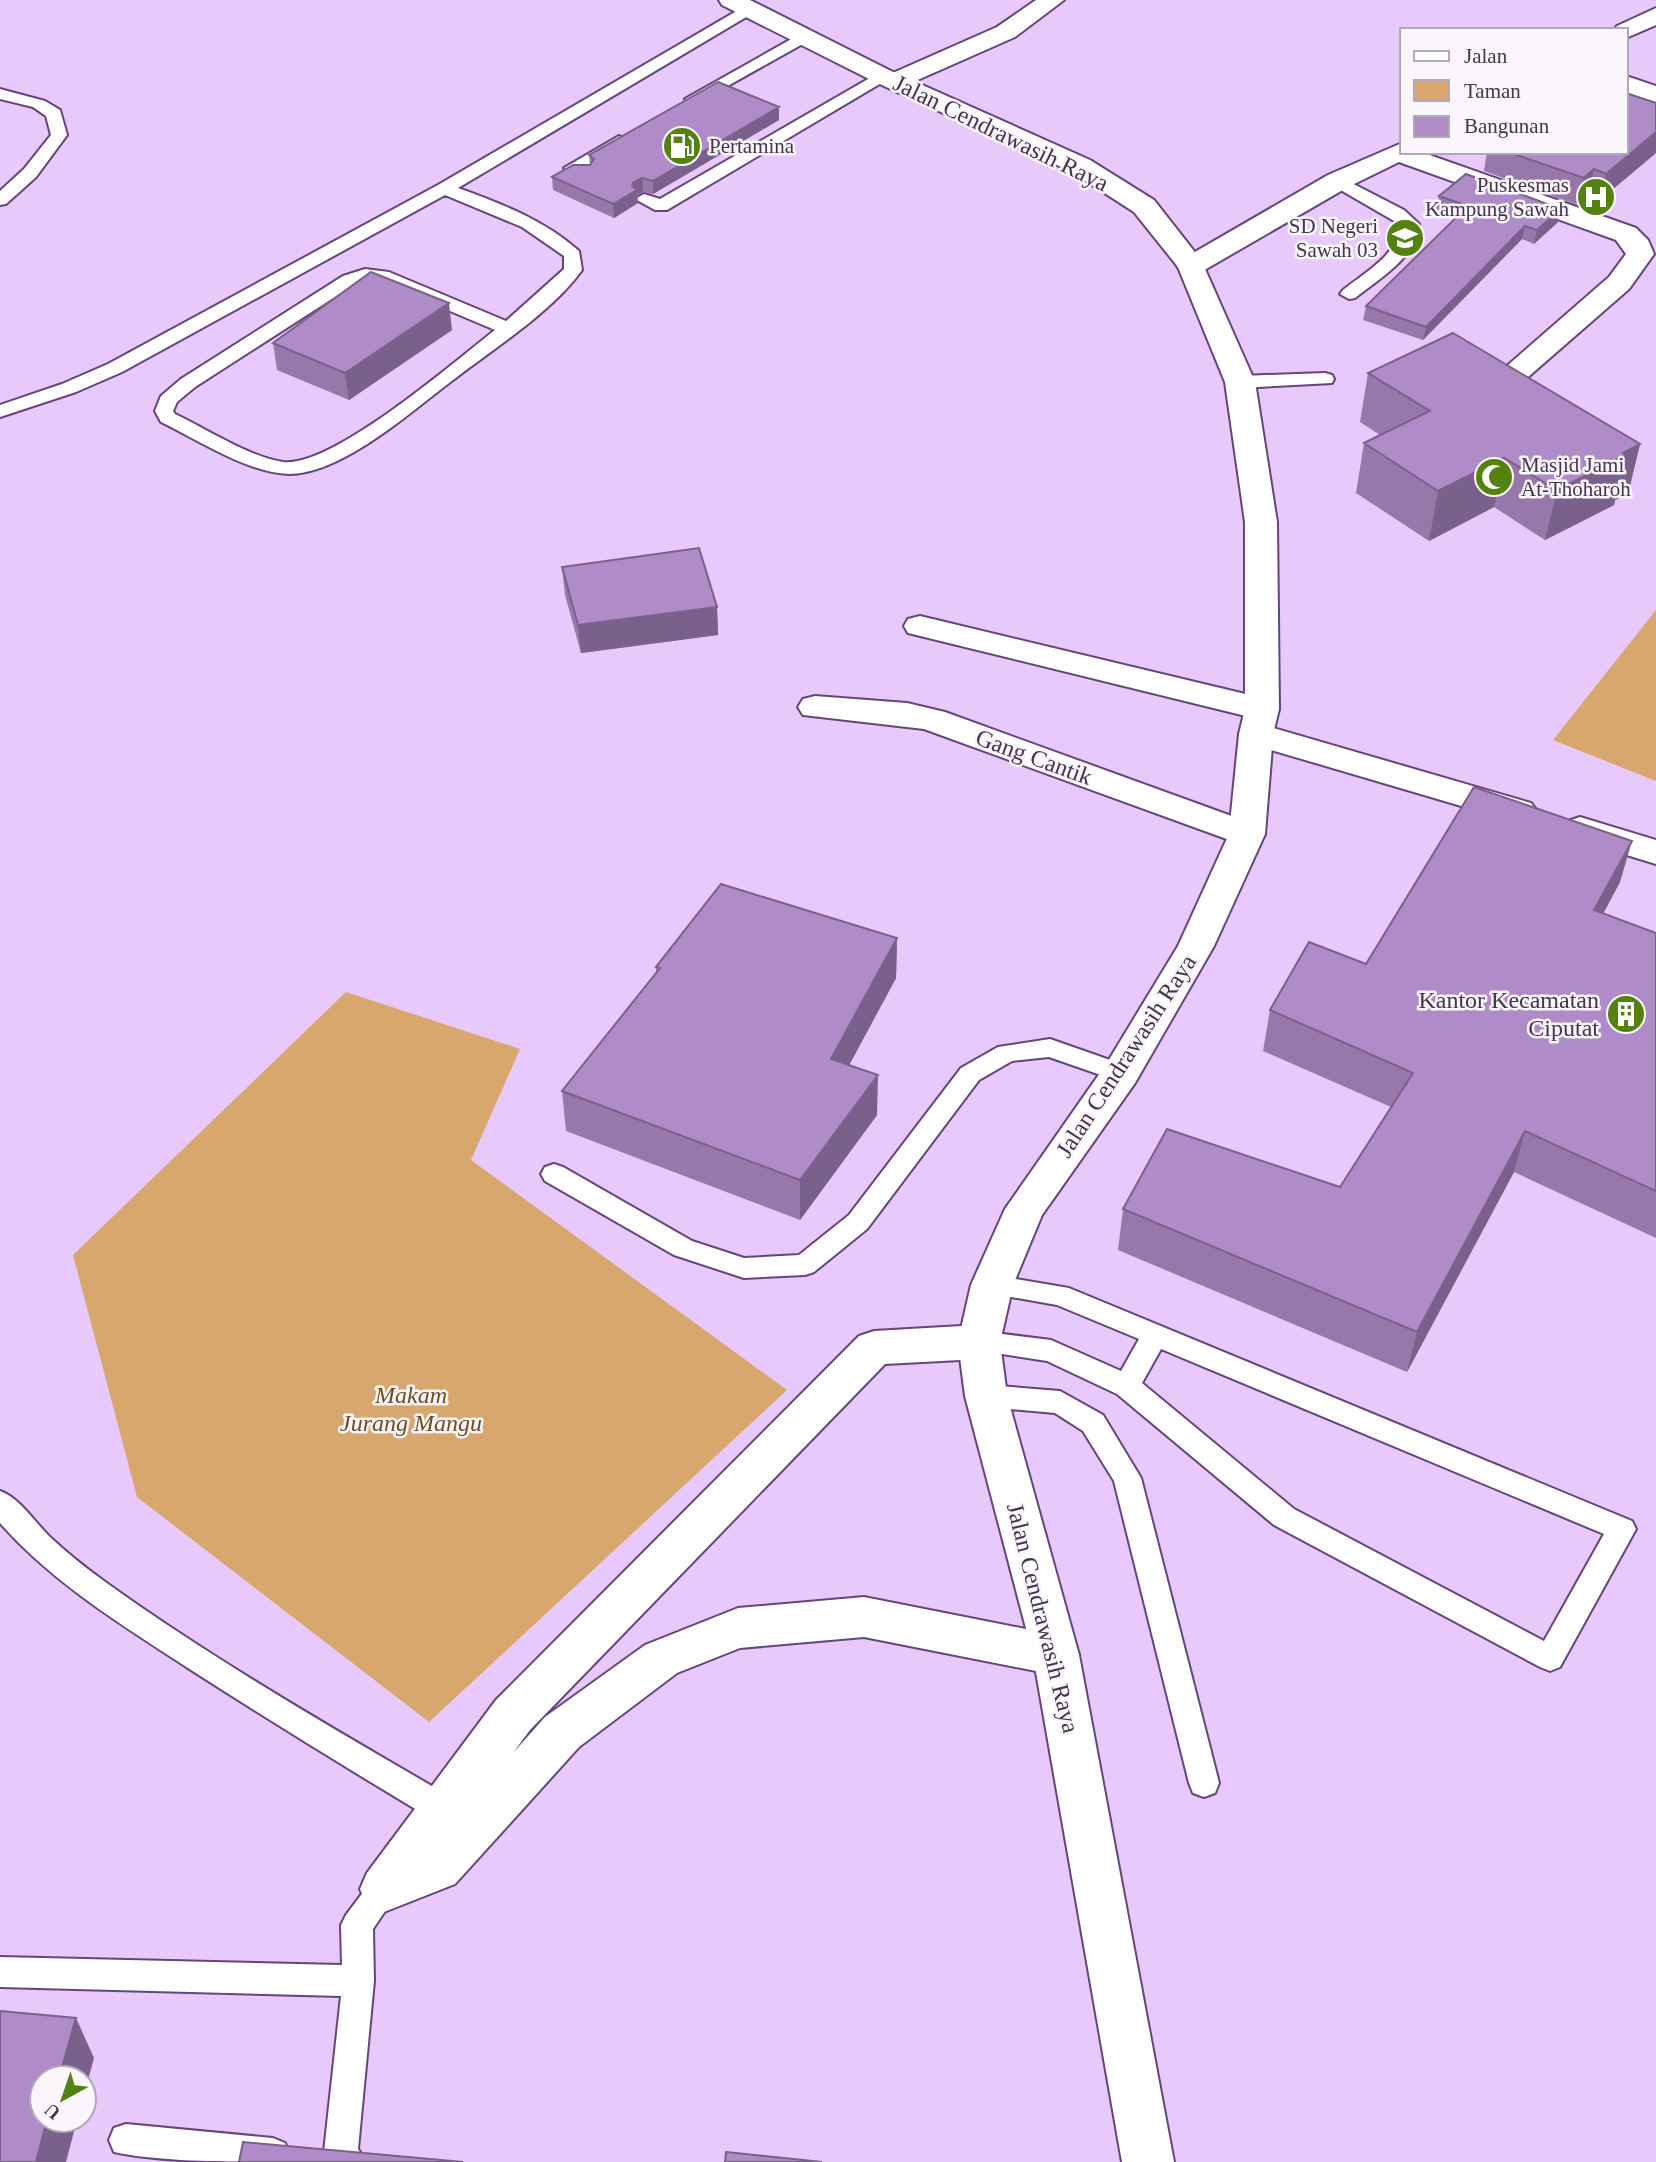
<svg xmlns="http://www.w3.org/2000/svg" width="1656" height="2162" viewBox="0 0 1656 2162" font-family="Georgia,serif">
<rect width="100%" height="100%" fill="#e7c9fc"/>
<path fill="#d7a76e" d="M1656 610V781L1553 740Z
M346 992 520 1049 471 1160 787 1390 429 1722 137 1497 73 1255Z"/>
<g fill="none" stroke-linecap="round" stroke-linejoin="round">
<defs>
<path id="lane" d="M747 5 753 7 755 10 753 13 458 188C502 204 544 220 579 251L582 270C551 313 494 348 453 380 420 405 389 432 354 452 335 463 311 474 289 474 248 473 198 440 161 422L155 411 161 396 181 379 343 276 365 269 389 272 506 321 564 269V256L522 227 445 195 122 372 76 392 0 417V405L62 384 108 364 438 185ZM367 280 379 281 495 330C454 362 332 468 283 462 249 457 207 429 175 414L173 411 177 402 195 387 355 284Z
M802 33 808 35 810 38 808 41 699 102H687L685 99Z
M882 71 890 76 888 79 667 210H655L635 199 644 194 660 199Z
M0 89 45 101 60 110 67 135 36 177 6 204 0 205V191L24 169 51 135 46 116 33 107 0 99Z
M619 136 627 141 625 145 585 168 592 173 589 177H577L564 168Z
M1338 176 1404 210 1419 224C1416 258 1380 278 1355 298L1349 299 1340 294 1343 290C1364 273 1398 255 1401 225L1332 185 1329 181Z
M1325 373 1332 375 1334 379 1332 383 1240 388 1231 382 1240 376Z
M1050 1039 1130 1067 1133 1073 1130 1079 1121 1082 1049 1057 1012 1061 979 1080 867 1229 814 1272 805 1275 744 1278 674 1255 545 1181 541 1174 545 1167 554 1164 563 1167 692 1241 744 1258 799 1255 849 1215 961 1068 998 1047Z
M992 1275 1069 1288 1632 1521 1636 1529 1560 1667 1550 1671 1540 1667 1274 1525 1117 1394 1047 1361 970 1349 966 1342 970 1335 979 1331 1051 1340 1121 1371 1139 1339 1057 1305 983 1292 979 1285 983 1278ZM1161 1349 1604 1534 1544 1641 1294 1509 1142 1383Z
M986 1385 1060 1391 1103 1415 1141 1478 1219 1783 1215 1793 1204 1797 1193 1793 1189 1783 1114 1481 1083 1431 1055 1413 986 1407 976 1404 972 1396 976 1388Z
M0 1491C20 1498 35 1523 51 1538 67 1553 86 1568 104 1581 215 1661 336 1730 454 1799L458 1809 454 1819 443 1823 432 1819C350 1770 269 1720 188 1668 122 1625 53 1583 0 1523Z
M384 1875 395 1879 400 1889 373 1929 374 1981 358 2149 366 2162 323 2161 341 1996 0 1987V1957L342 1965 341 1925 346 1915 373 1879Z
M126 2124 273 2138 285 2143 290 2155 287 2162C238 2162 158 2162 114 2152L109 2140 114 2128Z"/>
<path id="street" d="M1036 0H1064L1015 37 904 86 895 89 886 86 882 81 886 76 997 27Z
M1656 8V25L1626 38V30H1614L1617 26Z
M1626 76 1656 86V102L1626 93Z
M1402 143V152H1421L1636 228 1648 240 1654 254 1629 289 1512 391 1502 394 1492 391 1487 385 1492 379 1609 277 1626 254 1616 240 1399 162 1348 187 1201 272 1191 274 1181 272 1177 266 1181 260 1328 175Z
M920 616 1262 698 1274 701 1279 709 1274 717 1262 720 908 633 904 626 908 619Z
M815 696 907 703 945 712 1259 826 1265 834 1259 842 1247 846 1235 842 924 729 803 715 798 707 803 699Z
M1256 723 1531 803 1537 811 1531 819 1519 823 1244 742 1239 734 1244 726Z
M1580 817 1656 840V864L1568 837 1562 829 1568 821Z
M979 1325 994 1330 1000 1342 994 1354 979 1359 885 1364 530 1730 513 1753 545 1717 645 1645 738 1608 864 1597 1056 1635 1072 1641 1079 1655 1072 1669 1056 1675 864 1637 740 1648 677 1673 579 1747 455 1884 384 1912 367 1905 360 1889 367 1873 496 1700 859 1336 874 1331Z"/>
<path id="secondary" d="M719 0H750L891 71 1090 160 1154 200 1201 260 1255 382 1277 522 1279 709 1273 734 1265 834 1214 946 1135 1083 1042 1215 1013 1285 1000 1342 1007 1396 1079 1655 1174 2162H1122L1033 1655 965 1396 958 1342 971 1285 1005 1209 1107 1063 1178 946 1229 834 1239 734 1245 709V522L1225 382 1178 267 1134 212 1072 172 873 81 722 5Z"/>
</defs>
<use href="#lane" stroke="#66457c" stroke-width="4"/>
<use href="#street" stroke="#66457c" stroke-width="4"/>
<use href="#secondary" stroke="#66457c" stroke-width="4"/>
<use href="#lane" fill="#fff" fill-rule="evenodd"/>
<use href="#street" fill="#fff" fill-rule="evenodd"/>
<use href="#secondary" fill="#fff" fill-rule="evenodd"/>
</g>
<path fill="#9678ab" d="M1656 103V153L1600 200 1588 195 1578 205 1484 171 1487 152H1626Z
M779 107V120L653 194 643 192 637 195 638 203 614 218 553 190 552 177 590 165 589 155Z
M1439 196 1558 222 1534 244 1522 239 1423 340 1363 320 1366 306 1457 216 1436 209Z
M452 330 349 400 277 370 273 343Z
M1368 373 1640 444 1628 494 1615 500 1614 505 1545 540 1494 507 1429 541 1356 493 1364 443 1380 435 1360 422Z
M562 567 717 607 718 635 581 653 565 595Z
M1620 882 1603 914 1656 933V1238L1514 1172 1407 1372 1118 1250 1123 1209 1340 1187 1391 1107 1263 1051 1270 1010 1366 964Z
M897 938 896 978 849 1065 877 1115 800 1220 566 1131 562 1091 656 973V967Z"/>
<path fill="#7a618b" d="M779 107V120L653 194V181Z
M1656 132V153L1600 200 1606 174Z
M1594 169 1588 195 1578 205 1584 178Z
M642 178 643 192 637 195 638 203 614 218 613 204 632 186 633 183Z
M1561 209 1558 222 1534 244 1537 230Z
M1525 226 1522 239 1423 340 1426 327Z
M449 303 452 330 349 400 345 373Z
M1640 444 1628 494 1615 500 1614 505 1545 540 1557 490Z
M1504 458 1494 507 1429 541 1438 491Z
M717 607 718 635 581 653 578 625Z
M1632 841 1620 882 1583 951 1594 910Z
M897 938 896 978 831 1099V1059Z
M878 1075 877 1115 800 1220V1180Z
M1525 1131 1514 1172 1407 1372 1417 1332Z
M76 2018 94 2058 84 2095V2078H59Z
M47 2120H77L66 2162H36Z"/>
<path fill="#af8bc7" stroke="#7a618b" stroke-width="2" d="M718 82 779 107 653 181 642 178 633 183 632 186 637 190 613 204 552 177 573 165H590L594 159 589 155Z
M1626 93 1656 103V132L1606 174 1594 169 1584 178 1508 152H1626Z
M1466 174 1561 209 1537 230 1525 226 1426 327 1366 306 1468 206 1439 196Z
M371 272 449 303 345 373 273 343Z
M1453 333 1640 444 1623 453 1626 455 1557 490 1504 458 1438 491 1364 443 1430 411 1368 373Z
M699 548 717 607 578 625 562 567Z
M1474 787 1632 841 1594 910 1656 933V1191L1525 1131 1417 1332 1123 1209 1167 1129 1340 1187 1413 1073 1270 1010 1309 942 1366 964Z
M721 884 897 938 831 1059 878 1075 800 1180 562 1091 660 968 656 967Z
M0 2011 76 2018 59 2078H42V2120H47L36 2162H0Z
M243 2142 463 2162H239Z
M726 2152 822 2162H725Z"/>
<defs>
<symbol id="fuel-disc" viewBox="-11 -11 22 22"><circle r="9.5" fill="#538211" stroke="#faf6fc"/><path d="M-5.5-6h7V0h2V4h1.3V-2.5L3-4.5l.8-.8L6-3V5H2.5V1h-1V6h-7ZM-4.2-4.7v3.2H.2V-4.7Z" fill="#fff"/></symbol>
<symbol id="hospital-disc" viewBox="-11 -11 22 22"><circle r="9.5" fill="#538211" stroke="#faf6fc"/><path d="M-5-5h3v3.5h4V-5h3V5h-3V1.5h-4V5h-3Z" fill="#fff"/></symbol>
<symbol id="school-disc" viewBox="-11 -11 22 22"><circle r="9.5" fill="#538211" stroke="#faf6fc"/><path d="M0-5L7-2L0 1L-7-2ZM-4 1L0 2.5L4 1V4Q0 6-4 4Z" fill="#fff"/></symbol>
<symbol id="mosque-disc" viewBox="-11 -11 22 22"><circle r="9.5" fill="#538211" stroke="#faf6fc"/><path d="M3.5-4.9A6 6 0 1 0 3.5 4.9A5 5 0 1 1 3.5-4.9Z" fill="#fff"/></symbol>
<symbol id="building-disc" viewBox="-11 -11 22 22"><circle r="9.5" fill="#538211" stroke="#faf6fc"/><path d="M-4-6H4V6H1V3H-1V6H-4ZM-2.5-4.3h1.7v1.8h-1.7ZM.8-4.3h1.7v1.8H.8ZM-2.5-1h1.7V.8h-1.7ZM.8-1h1.7V.8H.8Z" fill="#fff"/></symbol>
</defs>
<g fill-rule="evenodd">
<use href="#fuel-disc" x="660" y="124" width="44" height="44"/>
<use href="#hospital-disc" x="1574" y="175" width="44" height="44"/>
<use href="#school-disc" x="1383" y="216" width="44" height="44"/>
<use href="#mosque-disc" x="1472" y="455" width="44" height="44"/>
<use href="#building-disc" x="1604" y="992" width="44" height="44"/>
</g>
<g text-anchor="middle" stroke-width="5" stroke-linejoin="round" paint-order="stroke">
<g font-size="21" fill="#44354f" stroke="#faf6fc" text-anchor="start">
<text x="709" y="153">Pertamina</text>
<text x="1569" y="192" text-anchor="end">Puskesmas<tspan x="1569" dy="24">Kampung Sawah</tspan></text>
<text x="1378" y="233" text-anchor="end">SD Negeri<tspan x="1378" dy="24">Sawah 03</tspan></text>
<text x="1521" y="472">Masjid Jami<tspan x="1521" dy="24">At-Thoharoh</tspan></text>
</g>
<g font-size="24" fill="#44354f" stroke="#faf6fc">
<text transform="translate(1001 133) rotate(26)" y="8">Jalan Cendrawasih Raya</text>
<text transform="translate(1034 757) rotate(20)" y="8">Gang Cantik</text>
<text transform="translate(1126 1056) rotate(-57)" y="8">Jalan Cendrawasih Raya</text>
<text transform="translate(1043 1618) rotate(76)" y="8">Jalan Cendrawasih Raya</text>
</g>
<g font-size="24" fill="#44354f" stroke="#faf6fc" text-anchor="end">
<text x="1599" y="1008">Kantor Kecamatan<tspan x="1599" dy="28">Ciputat</tspan></text>
</g>
<g font-size="24" font-style="italic" fill="#714d1d" stroke="#faf6fc">
<text x="411" y="1403">Makam<tspan x="411" dy="28">Jurang Mangu</tspan></text>
</g>
</g>
<rect x="1400" y="28" width="228" height="126" fill="#faf6fc" stroke="#b1a9b7" stroke-width="2"/>
<rect x="1414" y="51" width="35" height="10" fill="#ffffff" stroke="#b1a9b7" stroke-width="2"/>
<text x="1464" y="63" font-size="21" fill="#44354f">Jalan</text>
<rect x="1414" y="80" width="35" height="21" fill="#d7a76e" stroke="#b1a9b7" stroke-width="2"/>
<text x="1464" y="98" font-size="21" fill="#44354f">Taman</text>
<rect x="1414" y="116" width="35" height="21" fill="#af8bc7" stroke="#b1a9b7" stroke-width="2"/>
<text x="1464" y="133" font-size="21" fill="#44354f">Bangunan</text>
<g transform="translate(63 2099) rotate(220)"><circle r="33" fill="#faf6fc" stroke="#b1a9b7" stroke-width="2"/>
<path d="M0-5L12 26L0 18L-12 26Z" fill="#538211"/>
<text y="-10" font-size="19" font-weight="bold" text-anchor="middle" fill="#44354f">U</text>
</g>
</svg>
